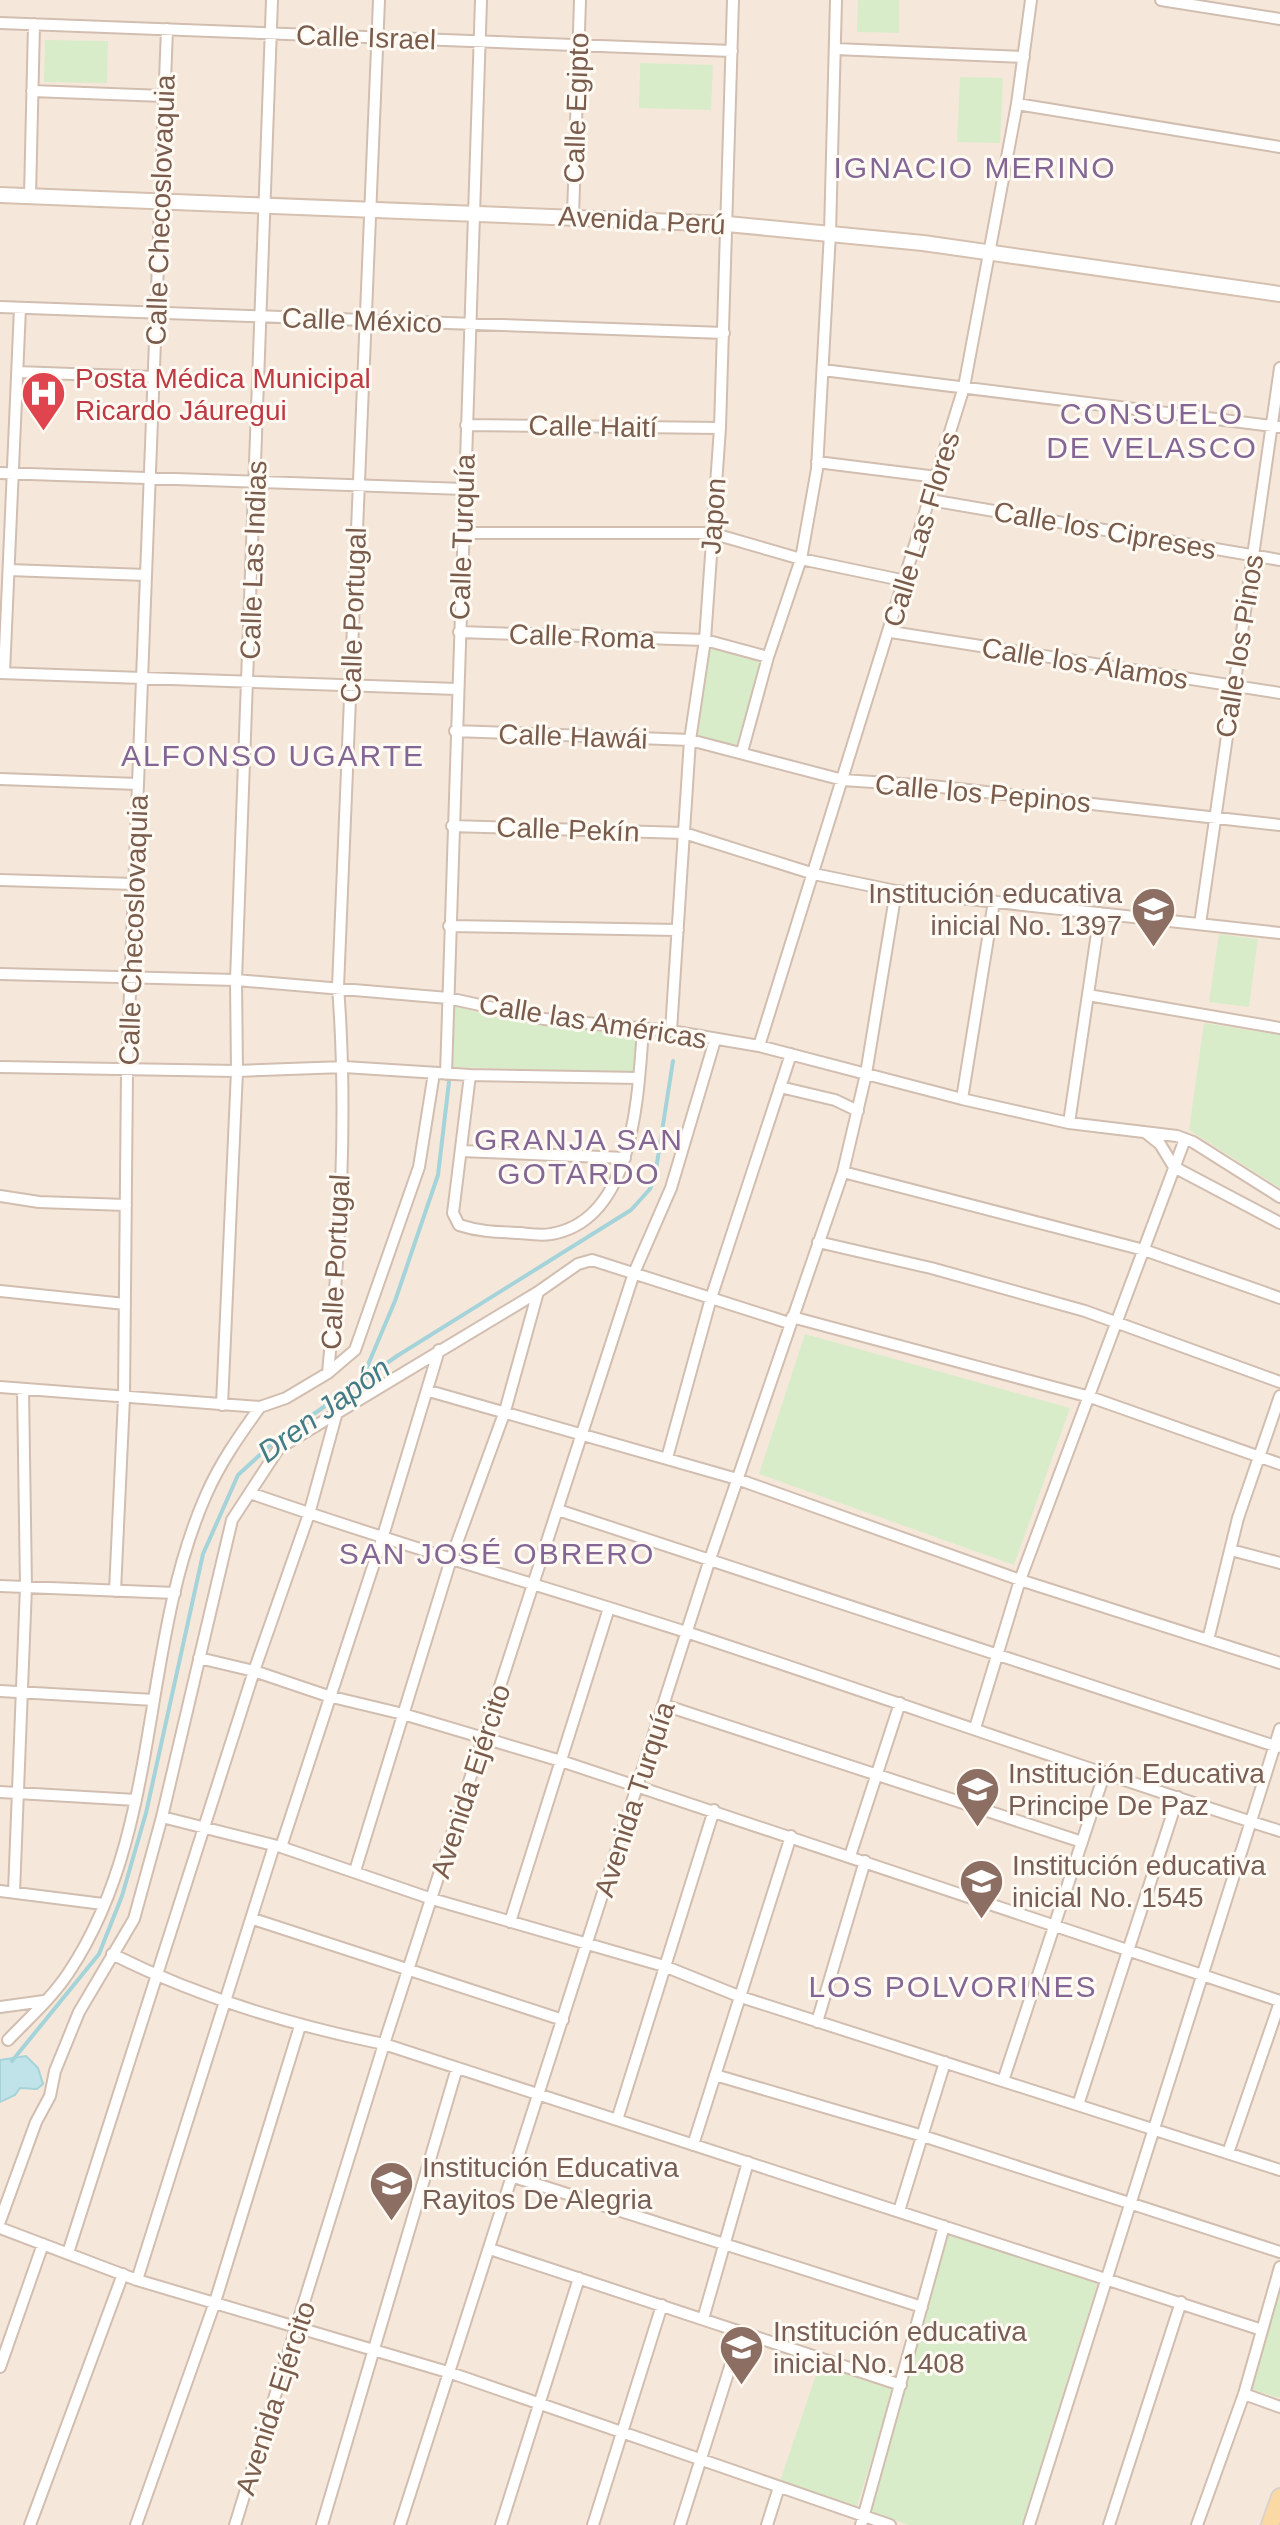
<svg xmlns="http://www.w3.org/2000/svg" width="1280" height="2525" viewBox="0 0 1280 2525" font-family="Helvetica,sans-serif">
<rect width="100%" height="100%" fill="#fdf6ec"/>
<path fill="#f5e8da" d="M0 0H1280V2525H0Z"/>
<path fill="#d8ecc9" d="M858 0H899V33L857 32Z
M45 40 108 41 107 83 44 82Z
M640 63 713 65 711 110 639 108Z
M960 77 1003 78 1000 143 957 142Z
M707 645 764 659 740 750 693 738Z
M1219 934 1258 939 1249 1007 1209 1002Z
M454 1006 508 1020 636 1035 635 1072 452 1067Z
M1204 1023 1280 1035V1188L1189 1130Z
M805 1334 1070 1408 1014 1565 759 1474Z
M948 2234 1098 2282 1022 2525H909L870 2511Z
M1280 2288V2398L1252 2390Z
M819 2366 894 2388 857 2506 780 2481Z"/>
<path fill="#bfe3e8" stroke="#a5d3da" stroke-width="2" d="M26 2056 38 2068 43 2084 37 2089 20 2088 15 2095 0 2102V2060Z"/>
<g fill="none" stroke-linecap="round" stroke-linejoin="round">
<path stroke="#a5d3da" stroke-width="4" d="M362 1379 395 1301 438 1175 449 1082
M12 2061 99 1954 122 1896 146 1813 203 1554 238 1475 275 1441 397 1356 631 1210 650 1189 655 1176 673 1061"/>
<defs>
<path id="street" d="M1161 0 1280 19
M0 23 732 51
M835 49 1024 57
M32 91 164 96
M1017 104 1280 147
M30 196 34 24
M573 216 580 0
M0 307 724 333
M823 370 1280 427
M17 372 154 377
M466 425 720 428
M817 462 937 477
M0 473 464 489
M930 500 1280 560
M462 533H711L801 559 906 581
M9 570 146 575
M459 632 705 640 768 657
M891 632 1280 693
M0 673 457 689
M4 673 20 308
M455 731 690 740 843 780 932 786 1280 825
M742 752 768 657 801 559 817 469 830 233 836 0
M0 779 138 784
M452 826 684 833 814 874 896 891 1280 933
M0 880 135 884
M1200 924 1280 368
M449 926 678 930
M0 974 236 980 448 998 544 1019 671 1031 759 1046 962 1099 1069 1123 1177 1136 1193 1142 1280 1197
M1088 995 1280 1028
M671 1031 690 740 705 640 720 428 733 0
M759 1046 964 387 1017 104 1031 0
M0 1067 237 1071 344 1067 470 1075 639 1078
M446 1074 481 0
M470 1075 453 1213 459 1225C480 1232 498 1232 520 1233 530 1234 541 1236 551 1234 635 1220 638 1093 643 1029
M780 1087 835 1100 858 1111
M962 1099 994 901
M1069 1123 1100 913
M1145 1132 1160 1144 1174 1167 1280 1223
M461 1151 625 1158
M843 1172 1144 1250 1280 1298
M0 1196 39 1202 126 1205
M818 1242 931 1268 1085 1311 1280 1382
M0 1291 125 1304
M792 1317 1090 1397 1280 1464
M328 1373C340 1245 348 1116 338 987L379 0
M0 1387 260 1407 286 1398 328 1373 355 1350 419 1167 434 1073
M429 1391 737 1479 1020 1580 1280 1663
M222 1405 237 1071 236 980 272 0
M667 1458 711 1298 791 1054
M250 1493C395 1544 543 1586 689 1633 886 1698 1082 1768 1280 1831
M558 1510 1278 1747
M1231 1550 1280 1563
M0 1586 175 1593
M115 1591 124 1398 127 1070 167 29
M1208 1640 1238 1518 1280 1396
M199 1658 254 1671 328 1696 403 1714 561 1761 1280 2001
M0 1691 154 1700
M664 1705 1082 1842
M975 1728 1020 1580 1185 1139
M0 1792 136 1800
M162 1817 281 1847 432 1899 664 1966 741 1997 1280 2170
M281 1847 382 1539 439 1350
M850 1856 900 1703
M355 1871 451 1559 505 1411 538 1292
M0 1891 103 1904
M14 1892 26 1587 23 1389
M253 1919 563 2020
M510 1922 609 1608
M112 1954C198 1997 290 2025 384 2044L1262 2330
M0 2007 44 2001
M817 2022 865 1861
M8 2040C29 2018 52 1998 69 1972 163 1831 139 1647 206 1495 220 1463 239 1436 260 1407
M715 2075 923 2136 1280 2252
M1003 2081 1105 1772
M1078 2105 1178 1797
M617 2120 714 1810
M693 2145 791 1836
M1228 2153 1280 2002
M514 2177 922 2307
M899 2211 945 2062
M0 2221 36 2122 50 2096 55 2071 79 2012 134 1919 162 1817 232 1520 279 1448 538 1292 578 1264 592 1260 789 1323
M0 2228 137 2280 451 2373 890 2525
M490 2249 901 2385
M68 2253 254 1671 309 1514 337 1412
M137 2280 274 1846
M703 2319 748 2162
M0 2367 43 2244
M1244 2394 1280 2407
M30 2525 123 2274
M136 2525 215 2302 300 2026
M235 2525 384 2044 634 1273 671 1188 715 1040
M322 2525 457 2068
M400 2525 710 1559 843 1172 866 1074 896 891
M501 2525 579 2278
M593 2525 662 2305
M680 2525 741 2332
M767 2525 779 2487
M861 2525 944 2226
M1029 2525 1280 1729
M1109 2525 1181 2302
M1197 2525 1244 2394 1280 2267"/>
<path id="secondary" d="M0 195 727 224 923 243 1280 294"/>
<path id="primary" d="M1270 2525 1280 2497"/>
</defs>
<use href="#street" stroke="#d1beb0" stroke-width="14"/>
<use href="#secondary" stroke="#d6c0b0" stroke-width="18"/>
<use href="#primary" stroke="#dad1cd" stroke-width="20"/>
<use href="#street" stroke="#fff" stroke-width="10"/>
<use href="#secondary" stroke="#fff" stroke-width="14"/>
<use href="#primary" stroke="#fbd9a5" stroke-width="16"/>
</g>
<defs>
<symbol id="hospital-pin" viewBox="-11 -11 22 30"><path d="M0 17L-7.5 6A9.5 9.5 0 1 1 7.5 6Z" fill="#e0444e" stroke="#fffaf3"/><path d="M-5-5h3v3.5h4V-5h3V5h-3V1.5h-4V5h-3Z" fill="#fff"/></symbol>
<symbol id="school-pin" viewBox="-11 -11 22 30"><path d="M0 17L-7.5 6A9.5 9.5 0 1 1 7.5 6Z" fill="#8d6e63" stroke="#fffaf3"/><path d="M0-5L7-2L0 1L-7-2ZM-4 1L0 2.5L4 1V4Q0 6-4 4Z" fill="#fff"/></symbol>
</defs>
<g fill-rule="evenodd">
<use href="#hospital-pin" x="18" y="368" width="51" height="69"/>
<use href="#school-pin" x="1128" y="884" width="51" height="69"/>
<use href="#school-pin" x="952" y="1764" width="51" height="69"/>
<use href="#school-pin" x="956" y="1856" width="51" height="69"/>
<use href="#school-pin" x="366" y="2158" width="51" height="69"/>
<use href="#school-pin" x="716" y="2322" width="51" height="69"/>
</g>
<g text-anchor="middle" stroke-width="6" stroke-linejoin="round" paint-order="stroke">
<g font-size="28" fill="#7a5c4d" stroke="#fffaf3">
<text transform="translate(366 37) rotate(2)" y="10">Calle Israel</text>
<text transform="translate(576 108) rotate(-88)" y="10">Calle Egipto</text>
<text transform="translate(160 210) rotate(-88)" y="10">Calle Checoslovaquia</text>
<text transform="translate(642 220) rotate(3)" y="10">Avenida Perú</text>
<text transform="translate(362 320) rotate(2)" y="10">Calle México</text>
<text transform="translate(593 426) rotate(1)" y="10">Calle Haití</text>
<text transform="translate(713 516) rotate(-86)" y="10">Japon</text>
<text transform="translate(921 529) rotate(-73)" y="10">Calle Las Flores</text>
<text transform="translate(1105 530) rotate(10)" y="10">Calle los Cipreses</text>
<text transform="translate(462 537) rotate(-88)" y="10">Calle Turquía</text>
<text transform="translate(253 560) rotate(-88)" y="10">Calle Las Indias</text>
<text transform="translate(353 615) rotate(-88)" y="10">Calle Portugal</text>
<text transform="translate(582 636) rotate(2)" y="10">Calle Roma</text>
<text transform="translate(1239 646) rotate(-81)" y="10">Calle los Pinos</text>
<text transform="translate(1085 663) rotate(9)" y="10">Calle los Álamos</text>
<text transform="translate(573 736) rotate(2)" y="10">Calle Hawái</text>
<text transform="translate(983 793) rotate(5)" y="10">Calle los Pepinos</text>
<text transform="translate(568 829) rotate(2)" y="10">Calle Pekín</text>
<text transform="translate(133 930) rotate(-88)" y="10">Calle Checoslovaquia</text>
<text transform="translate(593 1021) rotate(9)" y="10">Calle las Américas</text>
<text transform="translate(335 1262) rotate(-87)" y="10">Calle Portugal</text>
<text transform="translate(470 1781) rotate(-72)" y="10">Avenida Ejército</text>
<text transform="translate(634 1799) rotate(-72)" y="10">Avenida Turquía</text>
<text transform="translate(275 2398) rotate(-72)" y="10">Avenida Ejército</text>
</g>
<g font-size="28" fill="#be3a42" stroke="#fffaf3" text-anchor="start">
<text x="75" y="388">Posta Médica Municipal<tspan x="75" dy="32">Ricardo Jáuregui</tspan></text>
</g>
<g font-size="28" fill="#785e54" stroke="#fffaf3" text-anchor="start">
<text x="1122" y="903" text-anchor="end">Institución educativa<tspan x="1122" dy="32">inicial No. 1397</tspan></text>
<text x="1008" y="1783">Institución Educativa<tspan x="1008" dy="32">Principe De Paz</tspan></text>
<text x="1012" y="1875">Institución educativa<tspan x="1012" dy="32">inicial No. 1545</tspan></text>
<text x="422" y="2177">Institución Educativa<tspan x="422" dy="32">Rayitos De Alegria</tspan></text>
<text x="773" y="2341">Institución educativa<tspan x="773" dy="32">inicial No. 1408</tspan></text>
</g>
<g font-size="30" letter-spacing="2" fill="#846695" stroke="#fffaf3">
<text x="975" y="178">IGNACIO MERINO</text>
<text x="1152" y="424">CONSUELO<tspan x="1152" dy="34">DE VELASCO</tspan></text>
<text x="273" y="766">ALFONSO UGARTE</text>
<text x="579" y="1150">GRANJA SAN<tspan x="579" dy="34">GOTARDO</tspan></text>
<text x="497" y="1564">SAN JOSÉ OBRERO</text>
<text x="953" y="1997">LOS POLVORINES</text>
</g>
<g font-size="30" font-style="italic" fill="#437c86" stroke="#fffaf3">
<text transform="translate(324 1410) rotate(-36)" y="10">Dren Japón</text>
</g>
</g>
</svg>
